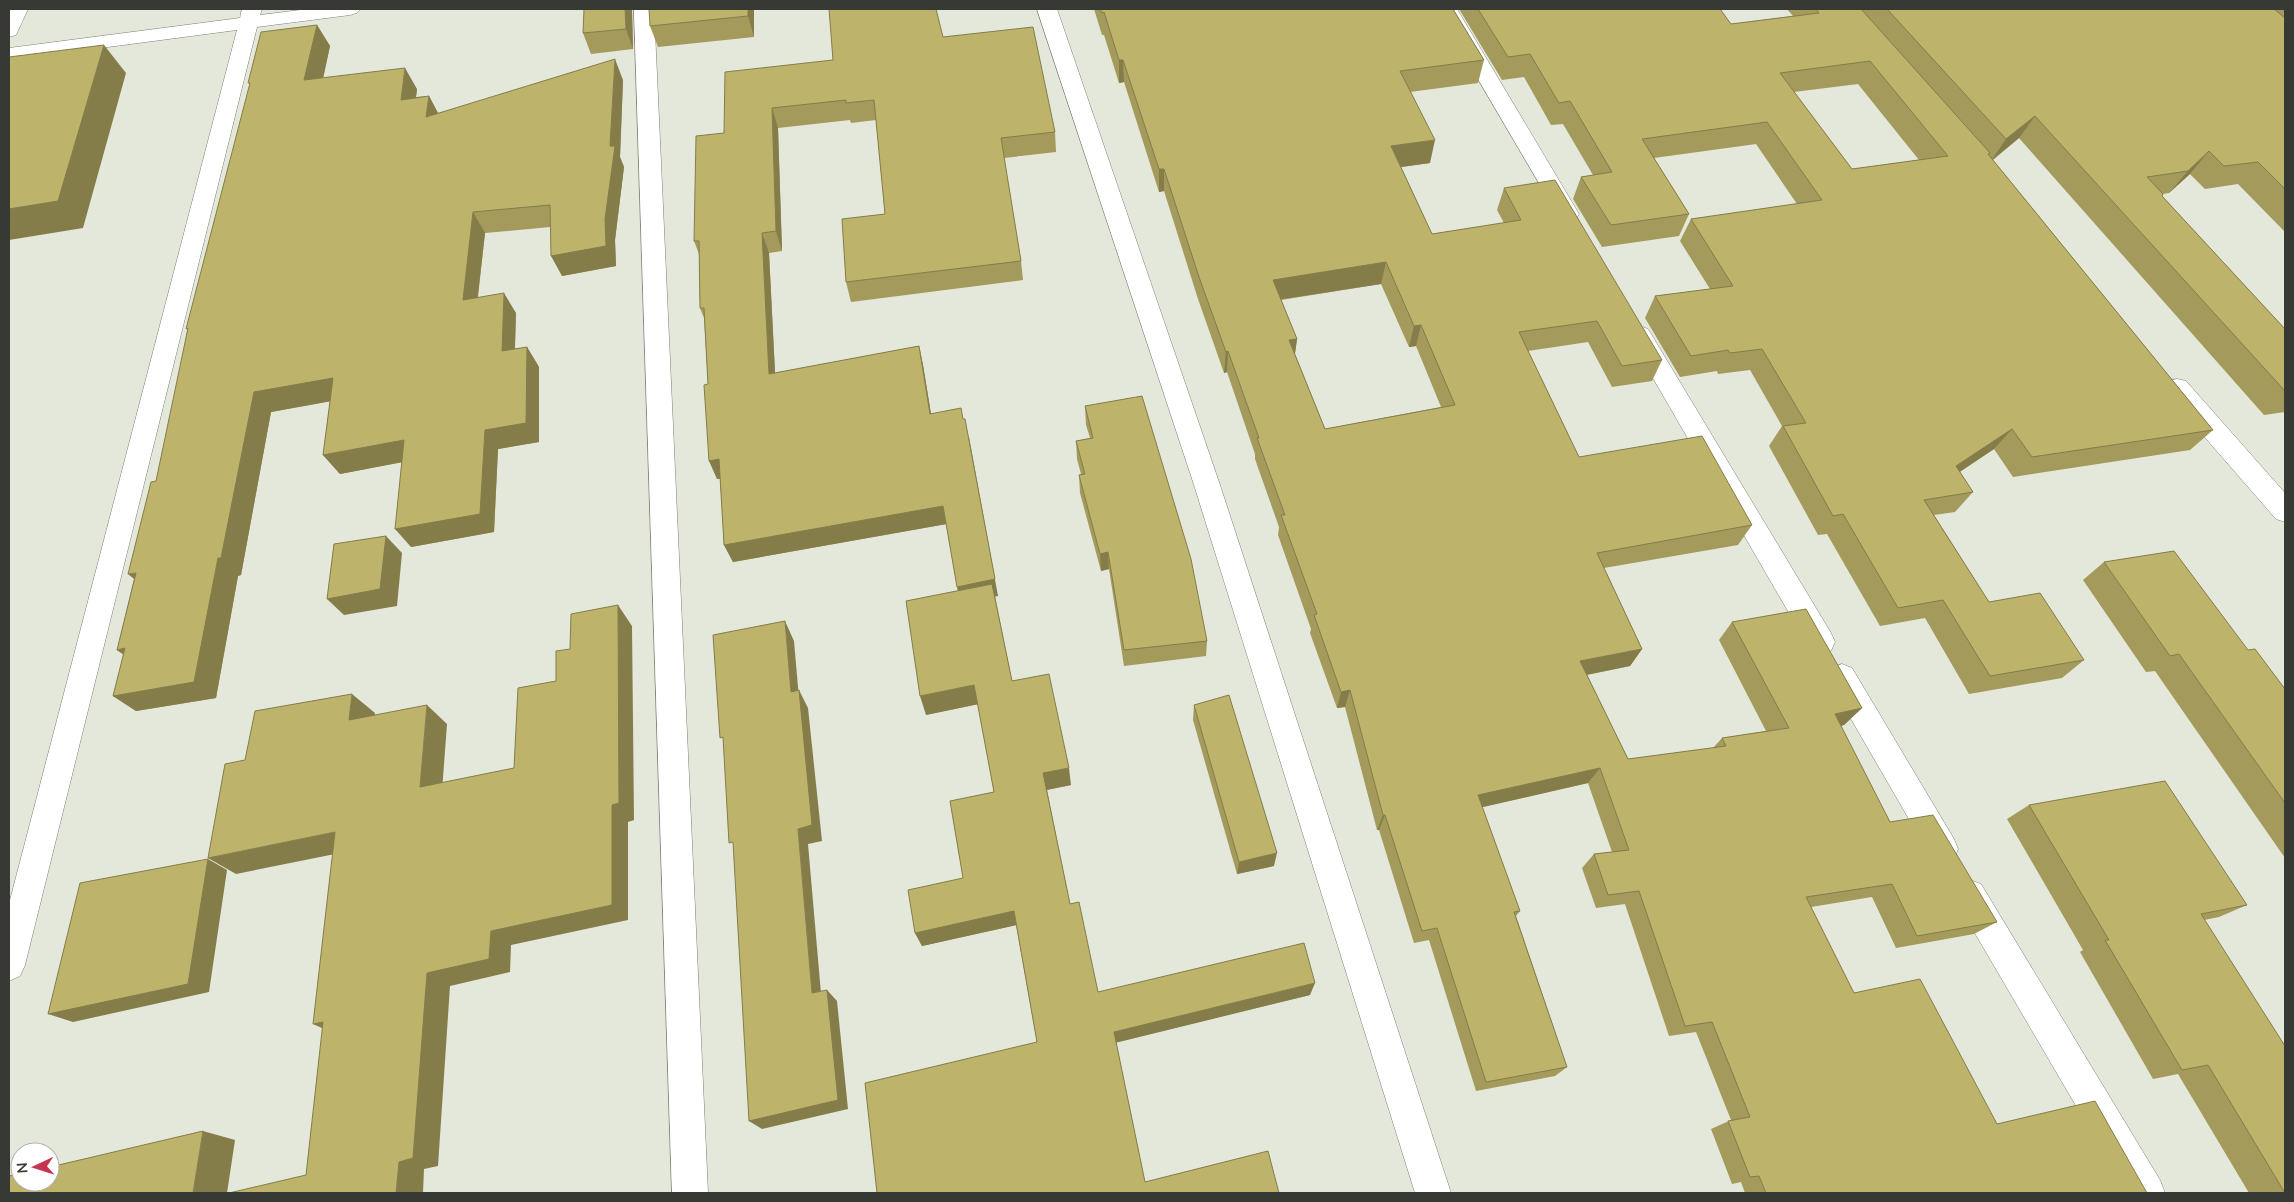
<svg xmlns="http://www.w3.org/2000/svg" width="2294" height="1202" viewBox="0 0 2294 1202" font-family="Lato,sans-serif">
<rect width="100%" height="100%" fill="#e3e8db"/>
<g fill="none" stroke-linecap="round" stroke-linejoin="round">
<defs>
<path id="minor" d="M9 9H28L16 35 9 37Z
M242 9H262L260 15 308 9H360L357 13 350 15 257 27 25 965 20 976 9 981V904L237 30 9 60V48L240 18Z
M634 9H654L708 1193H672Z
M1037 9H1057L1220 485 1451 1193H1415L1194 485Z
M1437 9H1457L1579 214 1576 219 1568 222 1560 219Z
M1640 326 1648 329 1831 633 1835 642 1831 651 1821 654 1811 651 1628 335 1632 329Z
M2177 379 2186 381 2285 493V522L2276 519 2168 395 2165 388 2168 381Z
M1842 664 1852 668 1954 839 1958 849 1954 859 1943 864 1932 859 1832 686 1828 677 1832 668Z
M1970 880 1981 884 2160 1180 2165 1193H2127L1959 906 1954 895 1959 884Z"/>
</defs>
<use href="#minor" stroke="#7d8176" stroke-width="1"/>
<use href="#minor" fill="#fff" fill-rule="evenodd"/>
</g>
<path fill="#a39a5b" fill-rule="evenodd" d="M754 9V37L658 47 650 26Z
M1094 9H1453L1484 60 1478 83 1410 92 1430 163 1401 167 1432 234 1504 223 1497 210 1504 188 1662 360 1652 381 1612 387 1588 342 1528 351 1579 457 1752 525 1738 545 1604 568 1642 649 1630 666 1587 675 1628 759 1713 748 1722 738 1766 731 1719 640 1732 622 1862 708 1844 725 1841 726 1890 822 1997 922 1974 934 1896 948 1872 897 1811 907 1854 993 1997 1124 2147 1193H1745L1741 1182 1732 1184 1711 1129 1731 1120 1696 1032 1669 1036 1625 904 1596 908 1582 868 1594 854 1612 852 1588 783 1482 807 1520 911 1516 916 1567 1067 1555 1076 1476 1091 1429 940 1414 943 1379 830H1377L1345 707 1337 708 1310 633 1311 629 1278 535 1279 527 1255 459V454L1227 372 1224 373 1198 299 1164 191 1159 192 1124 82 1119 83 1104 35H1102ZM1381 284 1409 347 1416 346 1441 407 1325 429 1295 354 1297 339 1281 300Z
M1459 9H1720L1731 24 1793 16 1787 9H2285V232L2238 184 2205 189 2190 174 2169 193 2163 194 2162 196 2285 329V412L2264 415 2019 138 1993 160 2213 430 2190 450 2013 477 1994 449 1960 472 1973 492 1955 512 1934 515 1989 602 2084 660 2062 678 1969 694 1925 618 1880 626 1827 534 1818 535 1769 446 1782 426 1750 370 1718 374 1717 371 1680 377 1645 318 1655 296 1710 289 1680 241 1691 219 1797 204 1756 144 1654 158 1689 214 1679 236 1602 247 1573 199 1581 177 1593 175 1563 124 1551 125 1524 77 1502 80ZM1858 84 1919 160 1852 169 1794 92Z
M632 10 633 49 591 54 583 33Z
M317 25 330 46 323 78 417 89 416 97 429 96 438 113 623 80 620 157 624 167 615 240 616 266 562 276 550 227 485 233 478 297 516 313 515 349 527 347 539 367V442L498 449 494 532 411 547 402 462 340 474 323 455 330 401 271 412 241 575 238 576 216 698 136 711 113 696 124 655 117 650 134 579 156 481Z
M943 37 1055 132 1056 152 1004 158 1021 261 1023 280 851 302 846 282 885 214 876 120 851 123 850 120 778 128 782 251 769 253 775 373 919 346 923 365 931 414 998 596H995L1012 681 1071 785 1047 790 1070 904 1098 992 1310 995 1116 1042 1145 1182 1279 1193H877L1037 1042 1016 925 922 946 915 933 963 878 994 792 978 704 926 715 958 591 946 524 733 562 724 545 720 479H717L708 384 704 318 700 308 699 254 694 241 724 133 833 60Z
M1085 406 1207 641 1206 656 1124 666 1109 569 1101 571 1080 493 1079 475 1081 474 1077 459 1076 441 1090 438 1086 425Z
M2104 562 2248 650 2285 689V858L2155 671 2146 672 2083 580Z
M1194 705 1274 866 1237 874 1193 720Z
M2029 805 2247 905 2219 917 2204 920 2285 1193H2249L2178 1074 2153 1079 2080 952 2083 950 2007 819Z"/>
<path fill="#847d4a" d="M625 9H632V10L633 49 626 29Z
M748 9H754V37L748 16Z
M317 25 330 46 318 102 304 80Z
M104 45 126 73 83 228 9 240V209Z
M615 59 623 80 620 157 624 167 615 240 616 266 562 276 551 256 610 146Z
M1119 60H1123L1124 82 1119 83Z
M405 68 417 89 413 121 401 100Z
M429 96 440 117H426Z
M772 108 778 128 782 251 776 231Z
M2035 116 2019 138 1991 161 2006 139Z
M1435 140 1430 163 1387 169 1391 146Z
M2209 151 2190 174 2169 193 2188 171Z
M1159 169H1164V191L1159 192Z
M473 212 485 233 475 320 463 300Z
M762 233 769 253 776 392 769 374Z
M1386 262 1381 284 1270 301 1273 280Z
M504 293 516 313 514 371 502 351Z
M1421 325 1416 346 1409 347 1414 326Z
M1297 339 1294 360 1289 340Z
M919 346 923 365 934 432 930 414Z
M527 347 539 367V442L498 449 494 532 411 547 395 529 485 430Z
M1228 351 1227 372 1224 373 1226 352Z
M333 378 349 398 271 412 241 575 238 576 216 698 136 711 113 696 254 392Z
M2012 429 1994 449 1938 486 1956 466Z
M969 437 998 596 961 603 957 587Z
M404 440 419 459 340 474 323 455Z
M719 459 727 477 717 479 709 461Z
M943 506 947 524 733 562 724 545Z
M386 536 402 553 397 606 344 615 327 599Z
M1108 552 1109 569 1101 571 1100 554Z
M136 573 150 592 128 574Z
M618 605 632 626 634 820 628 822V920L511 945 510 972 450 986 438 1166 424 1169 423 1193H396L399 1162 427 973 491 931 612 805Z
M785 621 794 641 800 710 791 692Z
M125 648 140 666 117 650Z
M1642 649 1630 666 1570 678 1580 661Z
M974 685 979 704 926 715 920 696Z
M799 690 808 708 822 841 808 844 822 1005 812 993 798 829Z
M1350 690 1345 707 1337 708 1341 692Z
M352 694 375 713 371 739 349 720Z
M427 705 447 724 441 805 420 787Z
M1862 708 1844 725 1818 730 1835 714Z
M1069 768 1071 785 1046 790 1043 773Z
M1600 768 1588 783 1470 810 1478 795Z
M1383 815H1385L1379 830H1377Z
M335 832 360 849 236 874 208 858Z
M1277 853 1274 866 1237 874 1239 862Z
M208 859 227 870 209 992 73 1022 48 1014Z
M1014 911 1017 925 922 946 915 933Z
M1315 983 1310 995 1115 1043 1114 1032Z
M827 990 837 1001 848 1109 762 1129 749 1121Z
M323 1022 340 1036 313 1024Z
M203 1131 235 1140 227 1193H193Z"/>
<path fill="#bdb36a" stroke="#847d4a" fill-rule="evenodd" d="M584 9H625L626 29 583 33Z
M649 9H748V16L650 26Z
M829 9H936L943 37 1033 27 1055 132 1001 138 1021 261 846 282 842 219 885 214 874 100 846 103V100L772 108 776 231 762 233 769 374 919 346 930 414 961 408 963 419H965L995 579 957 587 943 506 724 545 719 459 709 461 704 385 708 384 704 308H700L699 241H694L696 136 724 133 725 72 833 60Z
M1100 9H1453L1484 60 1400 71 1435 140 1391 146 1432 234 1521 220 1504 188 1555 180 1662 360 1622 366 1597 321 1519 332 1579 457 1702 436 1752 525 1597 553 1642 649 1580 661 1628 759 1726 746 1722 738 1789 728 1732 622 1806 609 1862 708 1835 714 1890 822 1933 815 1997 922 1917 936 1892 884 1806 897 1854 993 1920 979 1997 1124 2095 1101 2147 1193H1766L1759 1176 1750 1177 1728 1121 1750 1117 1712 1022 1685 1026 1639 891 1608 895 1594 854 1629 850 1600 768 1478 795 1520 911 1514 912 1567 1067 1486 1082 1437 928 1422 931 1385 815H1383L1350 690 1341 692 1314 615 1317 614 1281 515H1285L1257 438H1259L1228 351 1226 352 1199 277 1164 169H1159L1123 60H1119L1104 12 1102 13ZM1386 262 1414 326 1421 325 1455 405 1325 429 1289 340 1297 339 1273 280Z
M1478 9H1720L1731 24 1819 13 1816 9H1861L1990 153 1988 154 2213 430 2032 457 2012 429 1956 466 1973 492 1924 500 1989 602 2040 593 2084 660 1990 676 1943 600 1898 608 1843 514 1833 516 1783 426 1806 423 1762 349 1730 353 1728 350 1691 356 1655 296 1733 286 1691 219 1822 200 1767 122 1642 139 1689 214 1611 225 1581 177 1612 172 1570 101 1559 103 1530 54 1508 57ZM1870 61 1948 156 1852 169 1780 73Z
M1887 9H2274L2285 18V189L2258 162 2224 166 2209 151 2188 171 2147 177 2163 194 2162 196 2285 329V391L2035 116 2006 139Z
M317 25 304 80 405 68 401 100 429 96 426 117 615 59 610 146H615L605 219 606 246 551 256 550 205 473 212 463 300 504 293 502 351 527 347 526 423 485 430 480 514 395 529 404 440 323 455 333 378 254 392 221 558H218L194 682 113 696 125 648 117 650 136 573 128 574 151 482 156 481 188 328 186 329 250 83H248L261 32Z
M104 45 58 201 9 209V57Z
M1142 396 1191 559 1207 641 1124 650 1108 552 1100 554 1079 475 1085 474 1076 441 1093 438 1085 406Z
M386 536 380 589 327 599 334 544Z
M2174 551 2248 650 2255 649 2285 689V803L2179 654 2170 656 2104 562Z
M992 584 1012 681 1049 674 1069 768 1043 773 1070 904 1079 902 1098 992 1304 943 1315 983 1114 1032 1145 1182 1268 1151 1279 1193H877L865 1083 1037 1042 1014 911 915 933 908 890 963 878 950 801 994 792 974 685 920 696 906 601Z
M618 605 619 803 612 805V905L491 931 489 959 427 973 413 1158 399 1162 396 1193H229L306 1175 323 1022 313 1024 335 832 208 858 225 764 245 760 255 711 352 694 349 720 427 705 420 787 514 768 518 688 556 681V651L570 649 571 614Z
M785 621 791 692 799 690 812 825 798 829 812 993 827 990 838 1100 749 1121 733 842 729 843 723 737 720 738 713 635Z
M1229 695 1277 853 1239 862 1194 705Z
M2165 781 2247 905 2201 914 2285 1046V1193L2208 1065 2182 1070 2105 940H2109L2029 805Z
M208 859 188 984 48 1014 80 883Z
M203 1131 193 1193H9V1176L20 1174V1182H50V1167Z"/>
<rect width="2294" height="1202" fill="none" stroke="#373934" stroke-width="20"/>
<g transform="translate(35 1167) rotate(266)"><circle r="24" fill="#ffffff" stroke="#afb0ae"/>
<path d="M0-4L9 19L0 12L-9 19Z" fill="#c5354d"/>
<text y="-8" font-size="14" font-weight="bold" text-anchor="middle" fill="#373934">N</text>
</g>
</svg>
